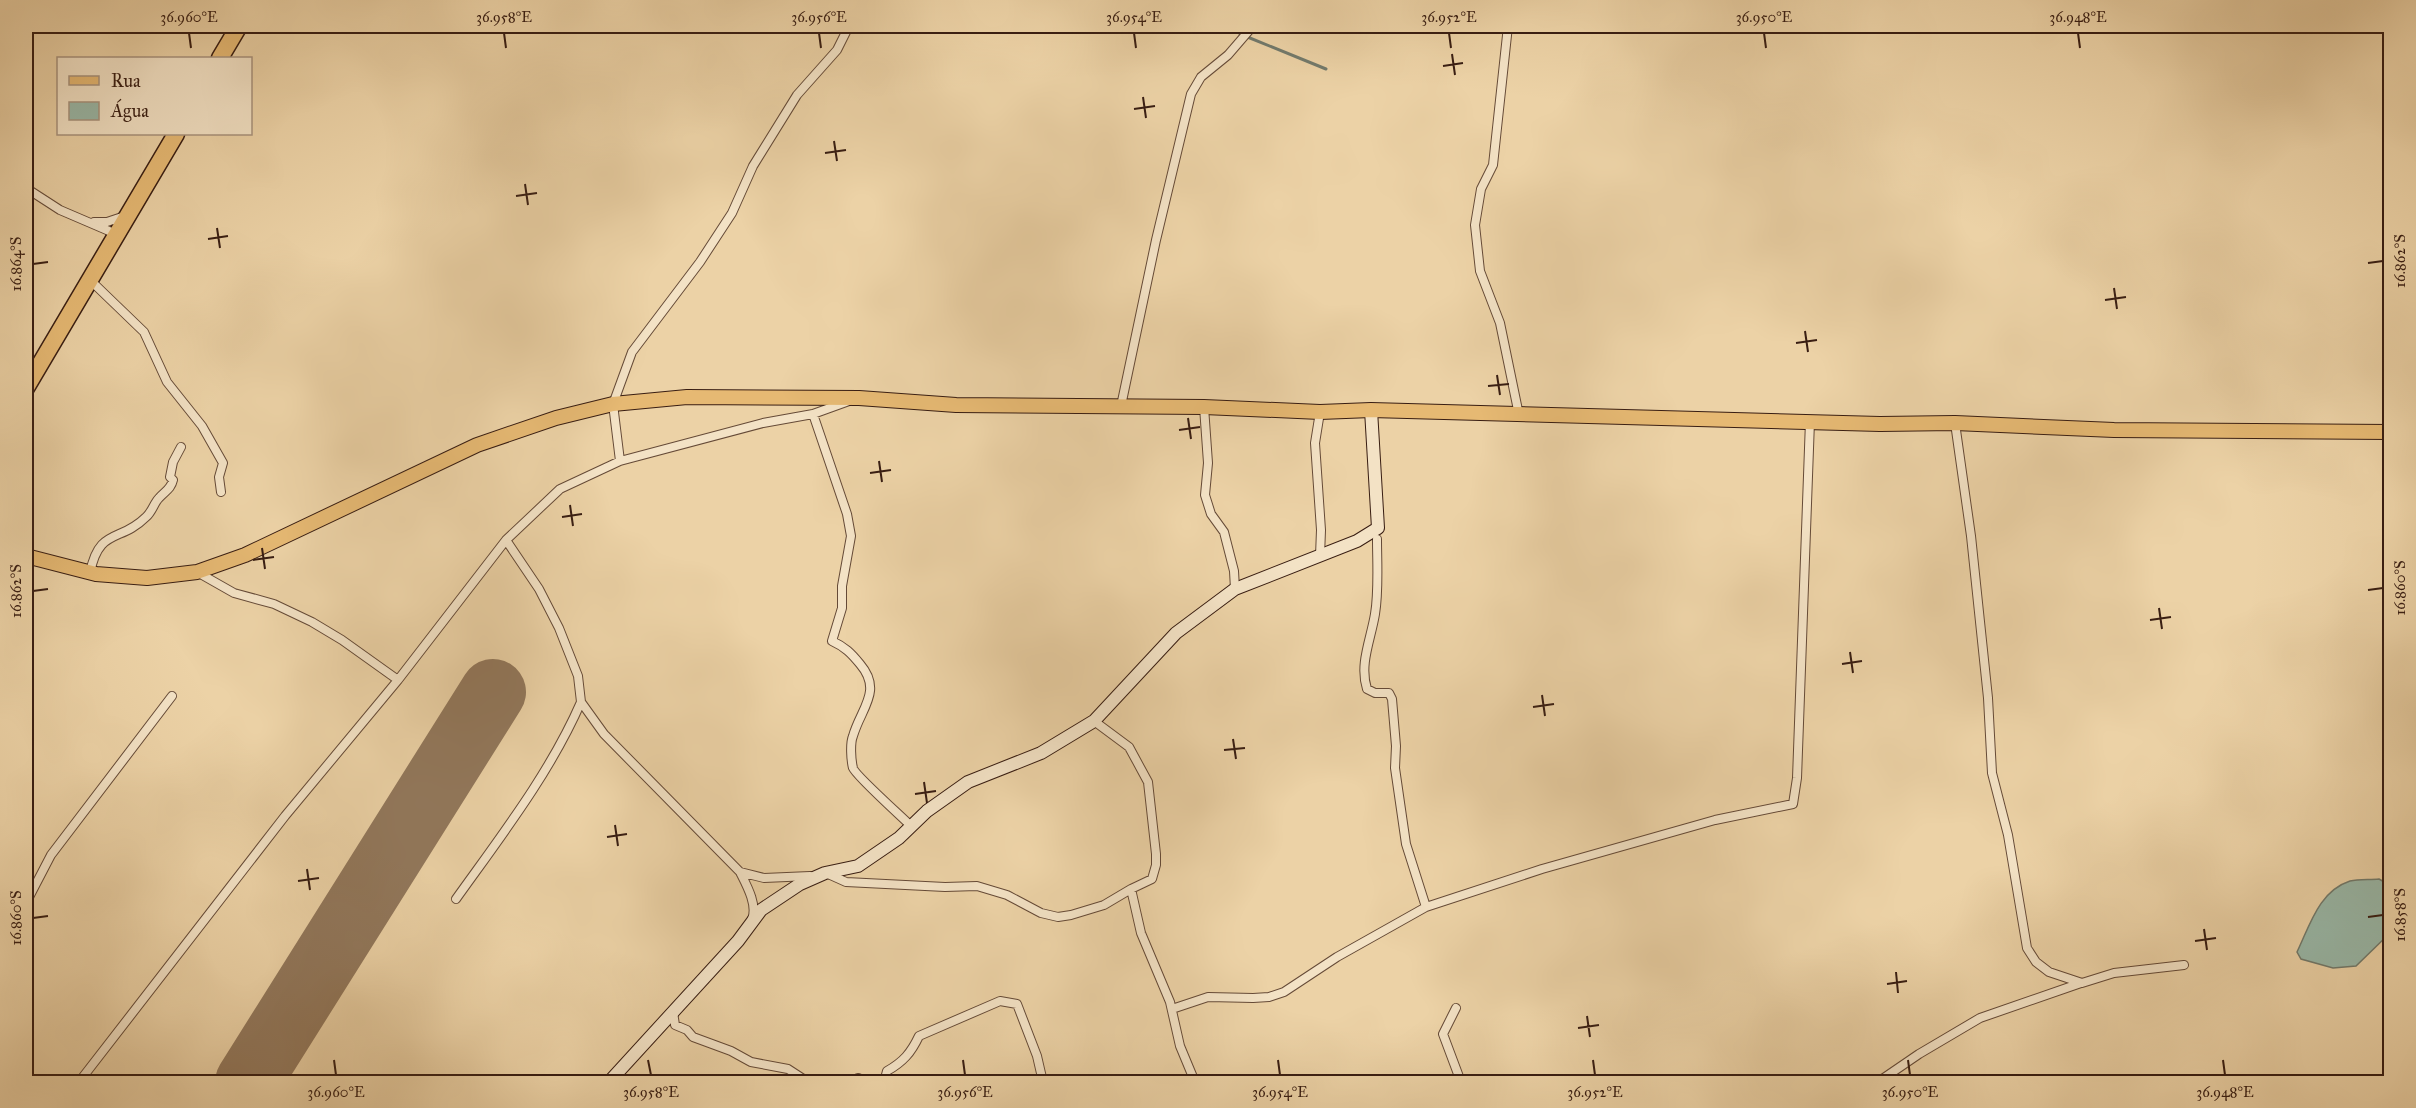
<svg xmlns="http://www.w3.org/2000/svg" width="2416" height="1108" viewBox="0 0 2416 1108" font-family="'IM FELL Great Primer',serif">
<rect width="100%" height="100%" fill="#ecd2a6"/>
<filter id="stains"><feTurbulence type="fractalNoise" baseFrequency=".00333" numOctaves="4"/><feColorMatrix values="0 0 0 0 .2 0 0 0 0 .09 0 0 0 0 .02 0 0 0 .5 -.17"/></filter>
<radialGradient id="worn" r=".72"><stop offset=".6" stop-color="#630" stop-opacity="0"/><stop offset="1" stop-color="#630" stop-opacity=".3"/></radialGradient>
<path fill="#99b8a8" stroke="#727a6c" stroke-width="1.5" d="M2379 879 2388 884 2390 891V933L2356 966 2333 968 2301 959 2297 952C2310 925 2319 891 2350 881 2359 879 2370 880 2379 879Z"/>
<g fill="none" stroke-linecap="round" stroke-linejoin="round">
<path stroke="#727a6c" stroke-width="3" d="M1225 26 1245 36 1326 69"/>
<path stroke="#92785c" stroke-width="66" d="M248 1082 493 692"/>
<defs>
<path id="street" d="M1508 26 1493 165 1481 189 1475 225 1480 271 1500 323 1519 415
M1984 26H1989
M26 188 60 210 116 234
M94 222H107L125 216
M89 279 144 332 167 382 202 426 223 463 219 477 221 492
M1121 406 1156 240 1191 94 1201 77 1228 55 1253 26
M1204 407 1208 463 1205 495 1211 514 1224 532 1234 571 1235 589
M1320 412 1315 443 1321 530 1320 556
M813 414 847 514 851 536 842 586V608L832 641C845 647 851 653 860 664 883 691 861 708 853 736 850 743 851 760 853 768 855 775 902 817 911 826
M1955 423 1971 536 1988 698 1992 773 2008 835 2027 948 2036 962 2049 972 2082 983 2114 973 2184 965
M620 461 613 404 632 352 700 262 732 213 753 166 797 95 837 50 849 26
M1377 539C1377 563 1379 590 1375 614 1371 639 1359 664 1367 689L1375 693H1389L1392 699 1396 746 1395 768 1406 844 1426 907
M506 540 539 589 559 628 578 676 581 702 604 734 740 872 764 878 810 876
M197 572 234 593 274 604 312 622 342 640 398 680
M90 573C99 527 120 543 146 517 152 512 154 503 159 498 165 491 171 489 173 480L170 477 173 462 181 447
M1094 721 1129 747 1148 782 1156 854V865L1152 879 1131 889 1141 933 1170 1002 1180 1046 1195 1082
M740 872C746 884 758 905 752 919
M826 873 846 882 945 887 977 886 1007 895 1041 913 1058 917 1071 915 1104 905 1131 889
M456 899C501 836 550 773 581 702
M26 903 51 855 172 696
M1456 1008 1443 1034 1461 1082
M1172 1009 1208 997 1253 998 1269 997 1284 992 1337 957 1426 907 1542 869 1715 820 1793 804 1797 778 1810 421
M673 1012 675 1025 687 1030 693 1037 731 1051 751 1062 788 1069 808 1082
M79 1082 285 816 398 680 506 540 560 489 620 461 763 423 813 414 849 401
M850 1082 858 1078 868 1082
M878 1082H884L887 1071C903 1062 911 1053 919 1036L1000 1001 1017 1004 1037 1056 1043 1082
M1878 1082 1919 1054 1980 1018 2081 983"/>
<path id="secondary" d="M609 1082 738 941 761 910 800 884 825 873 858 866 899 838 927 811 968 782 1041 753 1094 721 1176 633 1235 589 1357 541 1378 528 1371 410"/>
<path id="primary" d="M26 556 96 574 147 578 197 572 245 555 477 445 556 418 613 404 687 397 859 398 956 405 1204 407 1320 412 1371 410 1880 424 1955 423 2114 430 2390 432"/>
<path id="highway" d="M220 58 239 26
M26 388 176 134"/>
</defs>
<use href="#street" stroke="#654a37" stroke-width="10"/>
<use href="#secondary" stroke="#381d12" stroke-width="14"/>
<use href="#primary" stroke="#381d12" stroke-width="16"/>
<use href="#highway" stroke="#381d12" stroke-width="19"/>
<use href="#street" stroke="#f3e2c5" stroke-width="8"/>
<use href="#secondary" stroke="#f3e2c5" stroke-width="12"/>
<use href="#primary" stroke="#e6b973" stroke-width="14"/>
<use href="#highway" stroke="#e6b973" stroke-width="16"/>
</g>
<path fill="none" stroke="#381d12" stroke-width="2" d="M189 33 191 48M504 33 506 48M819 33 821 48M1134 33 1136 48M1449 33 1451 48M1764 33 1766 48M2078 33 2080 48M1452 54 1455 75M1443 66 1463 63M1143 97 1146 118M1134 109 1155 106M834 141 837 161M825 153 846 150M525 184 528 205M516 196 537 193M217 228 220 248M208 239 228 236M2368 263 2383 261M33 264 48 262M2114 288 2117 309M2105 300 2126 297M1805 331 1808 352M1796 343 1817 340M1497 375 1500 395M1488 386 1509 384M1188 418 1191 439M1179 430 1200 427M879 461 882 482M870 473 891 470M570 505 573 526M562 517 582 514M262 548 265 569M253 560 274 557M2368 590 2383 588M33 591 48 589M2159 608 2162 629M2150 620 2171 617M1850 652 1853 673M1842 664 1862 661M1542 695 1545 716M1533 707 1554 704M1233 739 1236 759M1224 750 1245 748M924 782 927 803M915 794 936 791M615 825 618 846M607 837 627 834M307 869 310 890M298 881 319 878M2368 917 2383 915M33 918 48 916M2204 929 2207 950M2195 941 2216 938M1896 972 1898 993M1887 984 1907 981M1587 1016 1590 1037M1578 1028 1599 1025M334 1060 336 1075M648 1060 651 1075M963 1060 965 1075M1278 1060 1280 1075M1593 1060 1595 1075M1908 1060 1910 1075M2223 1060 2225 1075"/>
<rect width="2416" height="1108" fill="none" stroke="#ecd2a6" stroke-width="66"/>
<rect x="57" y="57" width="195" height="78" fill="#f3e2c5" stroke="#a8937d" stroke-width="1.5"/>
<rect x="69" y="76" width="30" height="9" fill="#e6b973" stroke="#a8937d" stroke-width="1.5"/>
<text x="111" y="87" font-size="18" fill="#381d12">Rua</text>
<rect x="69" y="102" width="30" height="18" fill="#99b8a8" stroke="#a8937d" stroke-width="1.5"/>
<text x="111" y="117" font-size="18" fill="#381d12">Água</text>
<rect x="33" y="33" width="2350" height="1042" fill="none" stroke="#381d12" stroke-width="2"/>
<g font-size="15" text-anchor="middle" fill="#381d12">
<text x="189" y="22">36.960°E</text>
<text x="504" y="22">36.958°E</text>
<text x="819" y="22">36.956°E</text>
<text x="1134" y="22">36.954°E</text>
<text x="1449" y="22">36.952°E</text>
<text x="1764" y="22">36.950°E</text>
<text x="2078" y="22">36.948°E</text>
<text transform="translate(2400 261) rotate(-90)" y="5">16.862°S</text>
<text transform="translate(16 264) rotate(-90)" y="5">16.864°S</text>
<text transform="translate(2400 588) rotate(-90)" y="5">16.860°S</text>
<text transform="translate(16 591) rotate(-90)" y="5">16.862°S</text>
<text transform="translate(2400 915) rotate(-90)" y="5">16.858°S</text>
<text transform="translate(16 918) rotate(-90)" y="5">16.860°S</text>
<text x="336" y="1097">36.960°E</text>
<text x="651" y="1097">36.958°E</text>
<text x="965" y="1097">36.956°E</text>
<text x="1280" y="1097">36.954°E</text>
<text x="1595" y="1097">36.952°E</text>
<text x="1910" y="1097">36.950°E</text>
<text x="2225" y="1097">36.948°E</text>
</g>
<rect width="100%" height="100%" filter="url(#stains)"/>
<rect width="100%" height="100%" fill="url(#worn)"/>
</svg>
